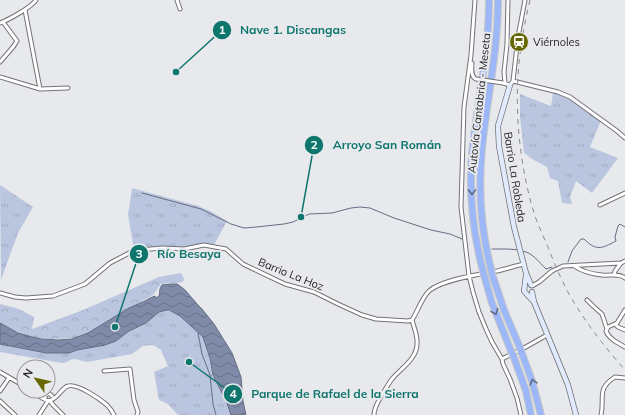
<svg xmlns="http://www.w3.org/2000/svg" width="625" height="415" viewBox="0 0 625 415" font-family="Mulish,sans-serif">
<defs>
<pattern id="grass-tufts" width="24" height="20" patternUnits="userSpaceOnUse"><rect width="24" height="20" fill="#bac6e0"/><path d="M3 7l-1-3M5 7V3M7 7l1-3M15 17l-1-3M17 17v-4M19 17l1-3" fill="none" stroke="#a0aac0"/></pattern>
<pattern id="forest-crowns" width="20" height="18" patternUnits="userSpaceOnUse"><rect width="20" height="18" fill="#bac6e0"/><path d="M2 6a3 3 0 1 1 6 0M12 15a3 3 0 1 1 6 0" fill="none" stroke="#a0aac0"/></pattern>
<pattern id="water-waves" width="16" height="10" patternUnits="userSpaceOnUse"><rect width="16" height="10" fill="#7f8ba9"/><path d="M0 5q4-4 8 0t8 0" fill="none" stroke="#68728a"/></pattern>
</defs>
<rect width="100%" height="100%" fill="#e8e9ec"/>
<path fill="url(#grass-tufts)" d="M553 92 570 97 602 118 590 147 618 158 592 193 576 181 570 197 572 204 562 203 558 181 550 178 547 167 532 159 524 153 520 116V94L551 106Z
M0 185 33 207 18 233 1 280Z
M132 188 198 206 210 211 227 221 214 245 203 243 191 247 181 248 160 247 134 250 128 215Z
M167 310 175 313 180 316 203 337 210 358 213 375 223 395 226 400 231 415H178L168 404 159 400 154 372 168 366 161 350 155 346 152 345 143 346 132 354 87 362 75 359 70 360 67 362 62 363 0 352V344L43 353 72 352 77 350 116 341 129 331 146 323 159 312Z"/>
<path fill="url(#forest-crowns)" d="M181 273 184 279 183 282 161 284 153 295 91 331 76 338 50 339 26 336 0 324V304L19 309 34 317 32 329 83 310 159 277Z"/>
<path fill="url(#water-waves)" stroke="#646d82" d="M171 284H177L180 286 185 290 198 305 202 309 214 324 232 353 241 377 243 401 246 415H231L226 400 223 395 213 375 210 358 203 337 180 316 169 310H167L159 312 146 323 129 331 116 341 105 345 77 350 69 353H46L0 344V323L18 333 32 337 42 339 58 340 72 339 88 333 129 308 145 301 150 298 155 296 156 298 159 296C160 292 159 289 162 285Z"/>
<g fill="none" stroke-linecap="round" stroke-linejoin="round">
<path stroke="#646d82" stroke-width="1" d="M142 193 201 209 231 224 244 228 256 227 284 224 293 222 309 214 332 213 351 208 360 207 370 208 394 218 431 230 450 234 462 239
M492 249H508L519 250
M522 251C532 252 539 262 546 269L552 267
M568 262 572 251 581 239H584C596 251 601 249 616 241L615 237 618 226 620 224 625 227
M198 333 202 354 210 375 213 404 216 415"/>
<defs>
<path id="street" d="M177 0 180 9
M475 0 471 55 464 107 461 207 469 276 473 292 479 312 486 329 492 342 502 359 503 364 510 379 517 398 521 415
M25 10 40 89
M0 23C8 20 32 7 36 0
M0 62 13 47 17 41 3 22
M472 63C472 68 470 76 476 79
M0 77 40 89 68 88
M513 81 558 92 570 97 617 131 625 138
M503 83 510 85 513 81 518 37 525 0
M505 83 504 72 507 44 508 0
M600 205 625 193
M574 266C583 272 592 274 602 275 610 276 619 273 625 278
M614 275 615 271 621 263
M532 286 539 282 552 271 563 266 621 263 625 261
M0 293 15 297 26 298 53 296 85 284 110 263 133 251 140 250 162 248 184 249 204 245 226 249 243 264 285 284 314 292 338 304 362 315 376 319 408 321 412 320C418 311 421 299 429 291 441 280 480 274 497 271 506 269 515 266 524 264
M587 300 593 306 602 314 607 329
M625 310 617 323 608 327 606 331C609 339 618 343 625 347
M615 324 618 327 625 330
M502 359 524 348 547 335
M104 371 130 369 134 400 138 412 137 415
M0 372 24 386
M0 391 9 378
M32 391 42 398 49 401C52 400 54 399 57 396 60 393 64 387 68 386 77 383 100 399 107 405 110 408 112 411 114 415
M45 399V396L47 394H50L52 396
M0 401 15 415
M50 401 53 405 63 415
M39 415 48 401
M374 415C374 407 378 402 382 395 385 390 388 384 392 379 400 369 417 359 417 344 418 336 414 328 412 320
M601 415C605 398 596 389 615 377L625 378"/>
<path id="secondary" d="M510 85 498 126 499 146 514 227 526 273 531 285
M526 275 524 291 533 301
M532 292 534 302 568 385 576 415"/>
<path id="highway" d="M491 269C481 230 478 189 482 148 487 99 498 50 498 0
M483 271C473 233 469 193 472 154 475 125 480 96 484 67 487 44 489 22 489 0
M492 274 504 310 520 348
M484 275 492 303 511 351
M521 351 532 381 541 415
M513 355 526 391 531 415"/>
</defs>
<use href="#street" stroke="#717375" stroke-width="5"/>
<use href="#secondary" stroke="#717375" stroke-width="6"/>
<use href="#highway" stroke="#c7c7c7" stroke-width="8"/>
<use href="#street" stroke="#fff" stroke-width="3"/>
<use href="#secondary" stroke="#e2eafd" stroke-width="4.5"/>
<use href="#highway" stroke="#9db8f9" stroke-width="6"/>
<path stroke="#898a8c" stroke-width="1" stroke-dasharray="5 5" stroke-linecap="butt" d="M530 0C524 26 519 52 518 78 515 123 522 177 536 219 540 229 544 238 548 247 554 263 561 279 569 294 585 322 604 346 625 370"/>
<defs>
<path id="street-bridge" d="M476 79 503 83"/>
<path id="highway-bridge" d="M491 269 492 274
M483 271 484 275
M520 348 521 351
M511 351 513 355"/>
</defs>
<use href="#street-bridge" stroke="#717375" stroke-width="5" stroke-linecap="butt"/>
<use href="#highway-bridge" stroke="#c7c7c7" stroke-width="8" stroke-linecap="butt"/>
<use href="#street-bridge" stroke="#fff" stroke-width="3"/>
<use href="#highway-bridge" stroke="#9db8f9" stroke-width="6"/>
</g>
<defs><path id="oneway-chevron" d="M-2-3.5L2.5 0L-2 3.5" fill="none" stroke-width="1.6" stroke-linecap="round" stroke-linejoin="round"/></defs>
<g stroke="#5c6886">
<use href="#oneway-chevron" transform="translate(472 192) rotate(88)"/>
<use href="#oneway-chevron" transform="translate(495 312) rotate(69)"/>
<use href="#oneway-chevron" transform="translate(533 382) rotate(-107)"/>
</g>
<defs>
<symbol id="station-disc" viewBox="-11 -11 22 22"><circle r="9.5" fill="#676702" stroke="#e8e9ec"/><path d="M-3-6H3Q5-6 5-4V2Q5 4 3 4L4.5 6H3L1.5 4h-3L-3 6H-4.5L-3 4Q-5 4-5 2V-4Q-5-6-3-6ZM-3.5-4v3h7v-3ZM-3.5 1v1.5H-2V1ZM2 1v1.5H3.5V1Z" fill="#fff"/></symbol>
</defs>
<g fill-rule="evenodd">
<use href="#station-disc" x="508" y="31" width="22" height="22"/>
</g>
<g text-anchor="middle" stroke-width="4" stroke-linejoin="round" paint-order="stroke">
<g font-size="11" fill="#262728" stroke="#e8e9ec" text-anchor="start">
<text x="533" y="46">Viérnoles</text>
</g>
<g font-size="11" fill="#262728" stroke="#e8e9ec">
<text transform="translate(479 103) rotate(-84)" y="4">Autovía Cantabria - Meseta</text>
<text transform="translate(515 177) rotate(81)" y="4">Barrio La Robleda</text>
<text transform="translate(291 274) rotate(22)" y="4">Barrio La Hoz</text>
</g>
</g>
<path fill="none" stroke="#0f766e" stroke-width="1.5" d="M176 72L222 30M301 217L314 145M115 327L139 254M189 362L233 394"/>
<g fill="#0f766e" stroke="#e8e9ec" stroke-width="1.5">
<circle cx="176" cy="72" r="4"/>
<circle cx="301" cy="217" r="4"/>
<circle cx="115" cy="327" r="4"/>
<circle cx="189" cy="362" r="4"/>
<circle cx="222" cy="30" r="10"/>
<circle cx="314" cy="145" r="10"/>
<circle cx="139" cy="254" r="10"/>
<circle cx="233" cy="394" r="10"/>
</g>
<g font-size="12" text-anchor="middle" font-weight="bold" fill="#fff">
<text x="222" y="34">1</text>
<text x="314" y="149">2</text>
<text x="139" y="258">3</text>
<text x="233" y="398">4</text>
</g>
<g font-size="12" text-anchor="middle" font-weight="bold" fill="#0f766e" stroke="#e8e9ec" stroke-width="4" stroke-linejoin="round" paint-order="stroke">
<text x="293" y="34">Nave 1. Discangas</text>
<text x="387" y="149">Arroyo San Román</text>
<text x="189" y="258">Río Besaya</text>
<text x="335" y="398">Parque de Rafael de la Sierra</text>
</g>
<g transform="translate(36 379) rotate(304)"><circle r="19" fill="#e8e9ec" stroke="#9a9b9e"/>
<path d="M0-3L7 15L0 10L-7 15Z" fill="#676702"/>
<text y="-6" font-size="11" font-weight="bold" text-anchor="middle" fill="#262728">N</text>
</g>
</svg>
